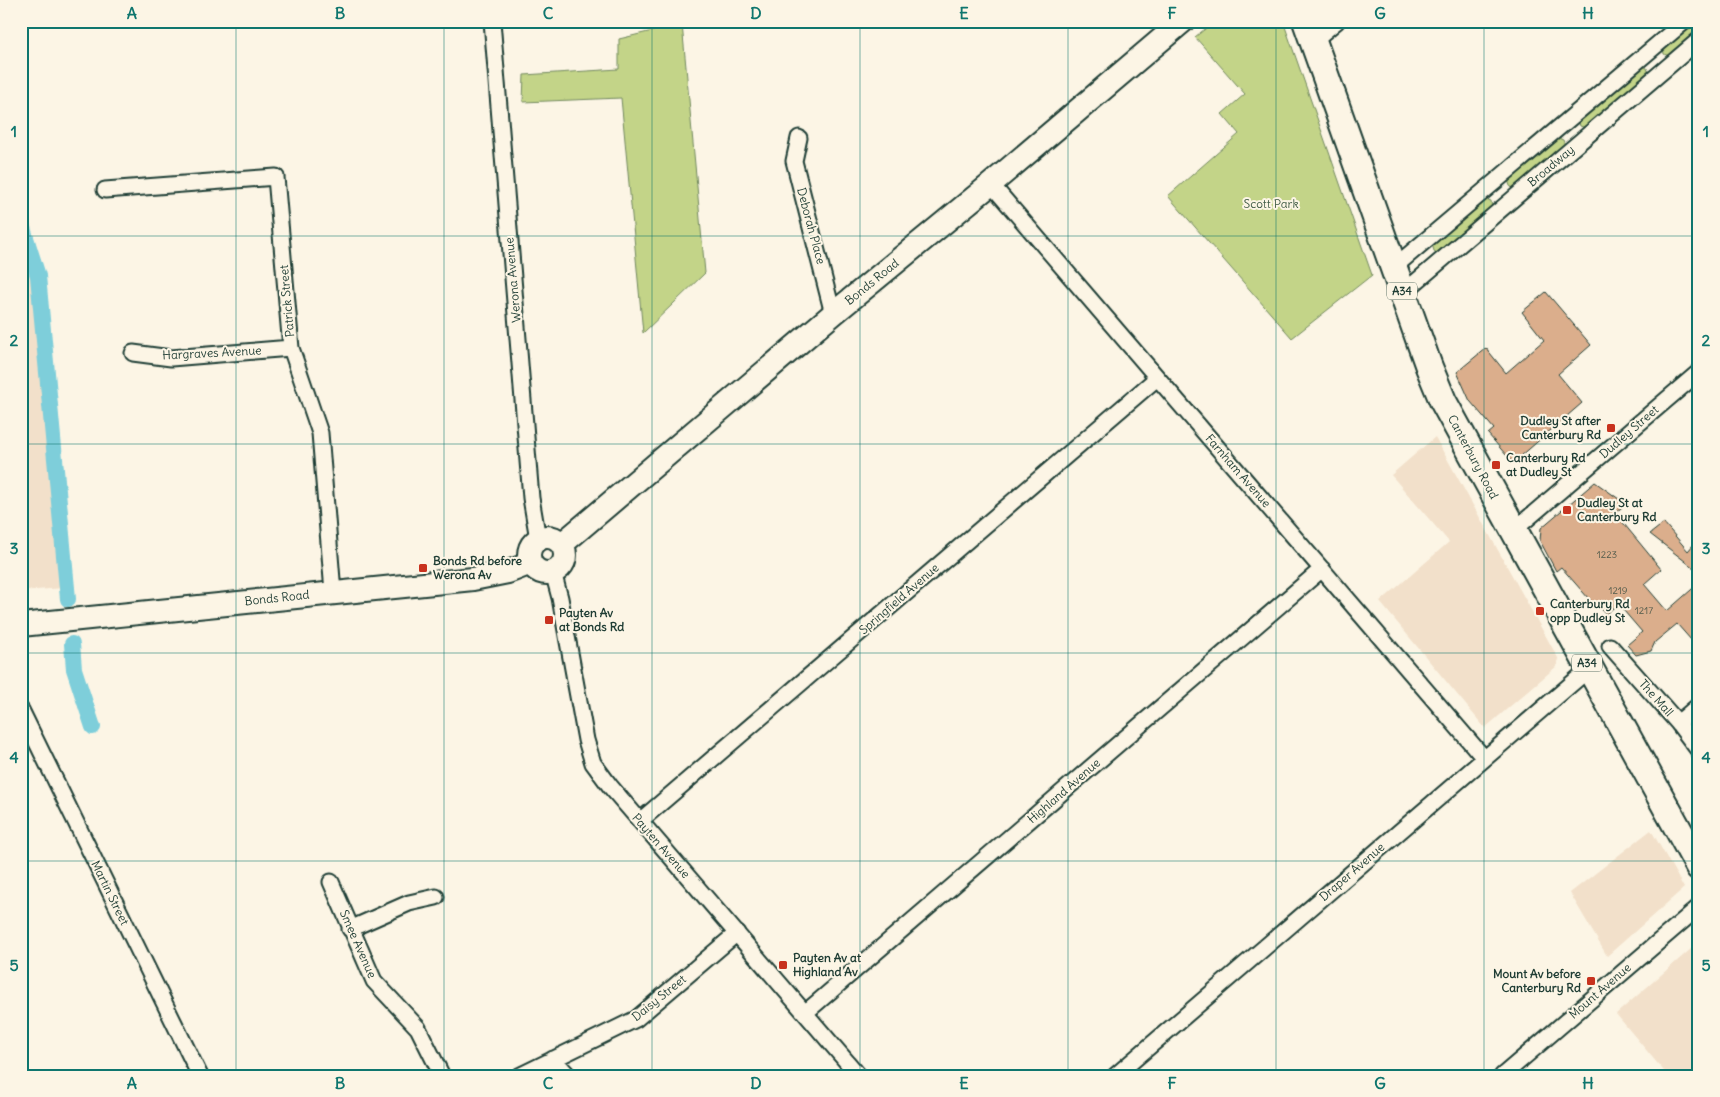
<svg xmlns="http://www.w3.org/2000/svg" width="1720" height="1097" viewBox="0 0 1720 1097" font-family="Delius,sans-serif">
<rect width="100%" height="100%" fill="#fcf5e5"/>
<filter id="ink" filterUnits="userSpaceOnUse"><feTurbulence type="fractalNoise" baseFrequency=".02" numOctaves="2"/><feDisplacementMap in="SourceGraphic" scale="10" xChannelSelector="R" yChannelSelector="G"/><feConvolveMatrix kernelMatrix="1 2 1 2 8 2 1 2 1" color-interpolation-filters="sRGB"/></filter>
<g filter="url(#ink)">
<path fill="#f2e0ca" d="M21 116 65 588 21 591Z
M1435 437 1558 658 1557 666 1485 728 1380 602 1449 542 1391 475Z
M1651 830 1684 888 1607 956 1570 893Z
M1699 942V1076H1668L1616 1014Z"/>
<path fill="#c3d488" stroke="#71885e" d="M1215 21H1283L1372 275 1292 338 1168 196 1239 134 1222 114 1245 94 1195 37Z
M1692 21H1699V33L1669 56 1664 54 1663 47Z
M682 24 705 273 643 333 621 98 523 102 524 75 619 69V39Z
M1642 66 1647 68 1649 73 1586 128 1580 126 1578 120Z
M1558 138 1563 140 1565 145 1514 189 1510 186 1508 180Z
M1486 199 1491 201 1492 209 1441 252 1437 253 1434 251 1432 244Z"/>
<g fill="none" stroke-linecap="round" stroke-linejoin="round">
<path stroke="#7eceda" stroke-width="16" d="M21 222 38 276 68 599
M72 644 74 669 93 727"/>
</g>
<path fill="#dbae8c" stroke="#1f3d34" d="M1546 292 1591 345 1558 374 1582 403 1513 463 1488 434 1494 429 1470 401 1457 372 1486 348 1506 373 1544 340 1522 312Z
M1595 482 1626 504 1615 513 1661 569 1644 584 1667 611 1699 583V649L1677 624 1655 642 1651 651 1636 655 1627 645 1642 632 1618 604 1606 614 1598 605 1596 607 1561 567 1556 571 1540 541 1541 528Z
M1664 523 1688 551 1699 538V572L1650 534Z"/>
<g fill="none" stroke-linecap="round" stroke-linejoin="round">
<defs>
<path id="minor" d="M492 21 531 498 538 539
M1313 41 1337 21
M799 138 794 161 833 314
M991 184 1484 758
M105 190 276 177 291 348 320 433 333 592
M1393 268 1685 21
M1403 293 1699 40
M133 353 171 358 291 348
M1513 531 1699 372
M553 572 560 598 586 740 593 763 610 786 859 1076
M1610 646 1678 723 1699 751
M21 710 200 1076
M1678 723 1699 705
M640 821 1157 378
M331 882 374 981 418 1028 442 1076
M350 929 409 903 436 897
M805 1013 1322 569
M553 1059 569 1076
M519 1076 636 1019 737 933
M1115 1076 1590 668
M1502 1076 1699 907"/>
<path id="secondary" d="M529 555a18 18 0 1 1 36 0a18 18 0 1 1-36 0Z
M562 544 833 314 991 184 1183 21
M21 625 473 579 508 572 531 563"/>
<path id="trunk" d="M1306 21 1429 367 1443 401 1699 867"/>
</defs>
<use href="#minor" stroke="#1f3d34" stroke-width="19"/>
<use href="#secondary" stroke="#1f3d34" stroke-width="26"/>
<use href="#trunk" stroke="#1f3d34" stroke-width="30"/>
<use href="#minor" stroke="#fcf5e5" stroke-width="15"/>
<use href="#secondary" stroke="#fcf5e5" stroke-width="22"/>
<use href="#trunk" stroke="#fcf5e5" stroke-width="26"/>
</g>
</g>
<path fill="none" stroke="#0f766e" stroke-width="1" stroke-opacity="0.55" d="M236 21V1076M444 21V1076M652 21V1076M860 21V1076M1068 21V1076M1276 21V1076M1484 21V1076M21 236H1699M21 444H1699M21 653H1699M21 861H1699"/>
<g fill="#c8321e" stroke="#fcf5e5" stroke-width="2">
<rect x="1606" y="423" width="10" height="10" rx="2.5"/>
<rect x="1491" y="460" width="10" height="10" rx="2.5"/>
<rect x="1562" y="505" width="10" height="10" rx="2.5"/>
<rect x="418" y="563" width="10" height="10" rx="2.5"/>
<rect x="1535" y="606" width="10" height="10" rx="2.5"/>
<rect x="544" y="615" width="10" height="10" rx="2.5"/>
<rect x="778" y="960" width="10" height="10" rx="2.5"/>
<rect x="1586" y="976" width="10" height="10" rx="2.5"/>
</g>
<g text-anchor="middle" stroke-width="4" stroke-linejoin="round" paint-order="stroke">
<g font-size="10" fill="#4e594a">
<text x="1607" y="558">1223</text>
<text x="1618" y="594">1219</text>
<text x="1644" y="614">1217</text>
</g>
<g fill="#fcf5e5" stroke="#617469" stroke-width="1">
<rect x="1387" y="282.5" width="30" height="17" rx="4"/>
<rect x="1572" y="654.5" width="30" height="17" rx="4"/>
</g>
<g font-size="11" font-weight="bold" fill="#1f3d34">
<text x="1402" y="295">A34</text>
<text x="1587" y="667">A34</text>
</g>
<g font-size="12" fill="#1f3d34" stroke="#fcf5e5">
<text transform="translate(1551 166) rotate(-40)" y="4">Broadway</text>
<text transform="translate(811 226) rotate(75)" y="4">Deborah Place</text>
<text transform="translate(513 280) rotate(-95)" y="4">Werona Avenue</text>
<text transform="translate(872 282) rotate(-39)" y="4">Bonds Road</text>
<text transform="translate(287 301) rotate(-95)" y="4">Patrick Street</text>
<text transform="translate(212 353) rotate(-3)" y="4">Hargraves Avenue</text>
<text transform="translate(1629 432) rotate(-41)" y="4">Dudley Street</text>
<text transform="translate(1473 457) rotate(62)" y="4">Canterbury Road</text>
<text transform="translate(1238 471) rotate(49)" y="4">Farnham Avenue</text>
<text transform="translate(277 598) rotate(-6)" y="4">Bonds Road</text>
<text transform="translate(899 599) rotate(-41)" y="4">Springfield Avenue</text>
<text transform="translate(1656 698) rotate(48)" y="4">The Mall</text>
<text transform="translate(1064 791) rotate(-41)" y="4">Highland Avenue</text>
<text transform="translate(661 846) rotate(49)" y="4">Payten Avenue</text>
<text transform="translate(1352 872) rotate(-41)" y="4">Draper Avenue</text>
<text transform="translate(110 893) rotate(64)" y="4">Martin Street</text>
<text transform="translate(358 944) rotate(66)" y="4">Smee Avenue</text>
<text transform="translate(1600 991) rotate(-41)" y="4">Mount Avenue</text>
<text transform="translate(659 998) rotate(-39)" y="4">Daisy Street</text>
</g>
<g font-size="12" fill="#405b45" stroke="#fcf5e5">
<text x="1271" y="208">Scott Park</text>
</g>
<g font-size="12" font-weight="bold" fill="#1f3d34" stroke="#fcf5e5" text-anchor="start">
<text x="1601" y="425" text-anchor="end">Dudley St after<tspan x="1601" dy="14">Canterbury Rd</tspan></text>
<text x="1506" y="462">Canterbury Rd<tspan x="1506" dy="14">at Dudley St</tspan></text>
<text x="1577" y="507">Dudley St at<tspan x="1577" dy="14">Canterbury Rd</tspan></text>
<text x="433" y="565">Bonds Rd before<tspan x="433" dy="14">Werona Av</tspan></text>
<text x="1550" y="608">Canterbury Rd<tspan x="1550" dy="14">opp Dudley St</tspan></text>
<text x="559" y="617">Payten Av<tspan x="559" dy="14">at Bonds Rd</tspan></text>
<text x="793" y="962">Payten Av at<tspan x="793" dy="14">Highland Av</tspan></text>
<text x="1581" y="978" text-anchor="end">Mount Av before<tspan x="1581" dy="14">Canterbury Rd</tspan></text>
</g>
</g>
<rect width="1720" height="1097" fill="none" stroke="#fcf5e5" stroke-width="55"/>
<rect x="28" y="28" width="1664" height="1042" fill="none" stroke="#0f766e" stroke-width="2"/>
<g font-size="16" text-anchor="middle" font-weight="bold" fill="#0f766e">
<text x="132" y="19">A</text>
<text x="340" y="19">B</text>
<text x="548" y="19">C</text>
<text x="756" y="19">D</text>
<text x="964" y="19">E</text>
<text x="1172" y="19">F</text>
<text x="1380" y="19">G</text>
<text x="1588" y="19">H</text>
<text x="14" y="137">1</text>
<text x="1706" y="137">1</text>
<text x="14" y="346">2</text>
<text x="1706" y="346">2</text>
<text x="14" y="554">3</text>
<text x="1706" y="554">3</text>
<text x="14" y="763">4</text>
<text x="1706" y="763">4</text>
<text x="14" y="971">5</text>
<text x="1706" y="971">5</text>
<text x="132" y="1089">A</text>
<text x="340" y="1089">B</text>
<text x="548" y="1089">C</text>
<text x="756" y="1089">D</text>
<text x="964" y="1089">E</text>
<text x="1172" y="1089">F</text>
<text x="1380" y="1089">G</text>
<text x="1588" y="1089">H</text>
</g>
</svg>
